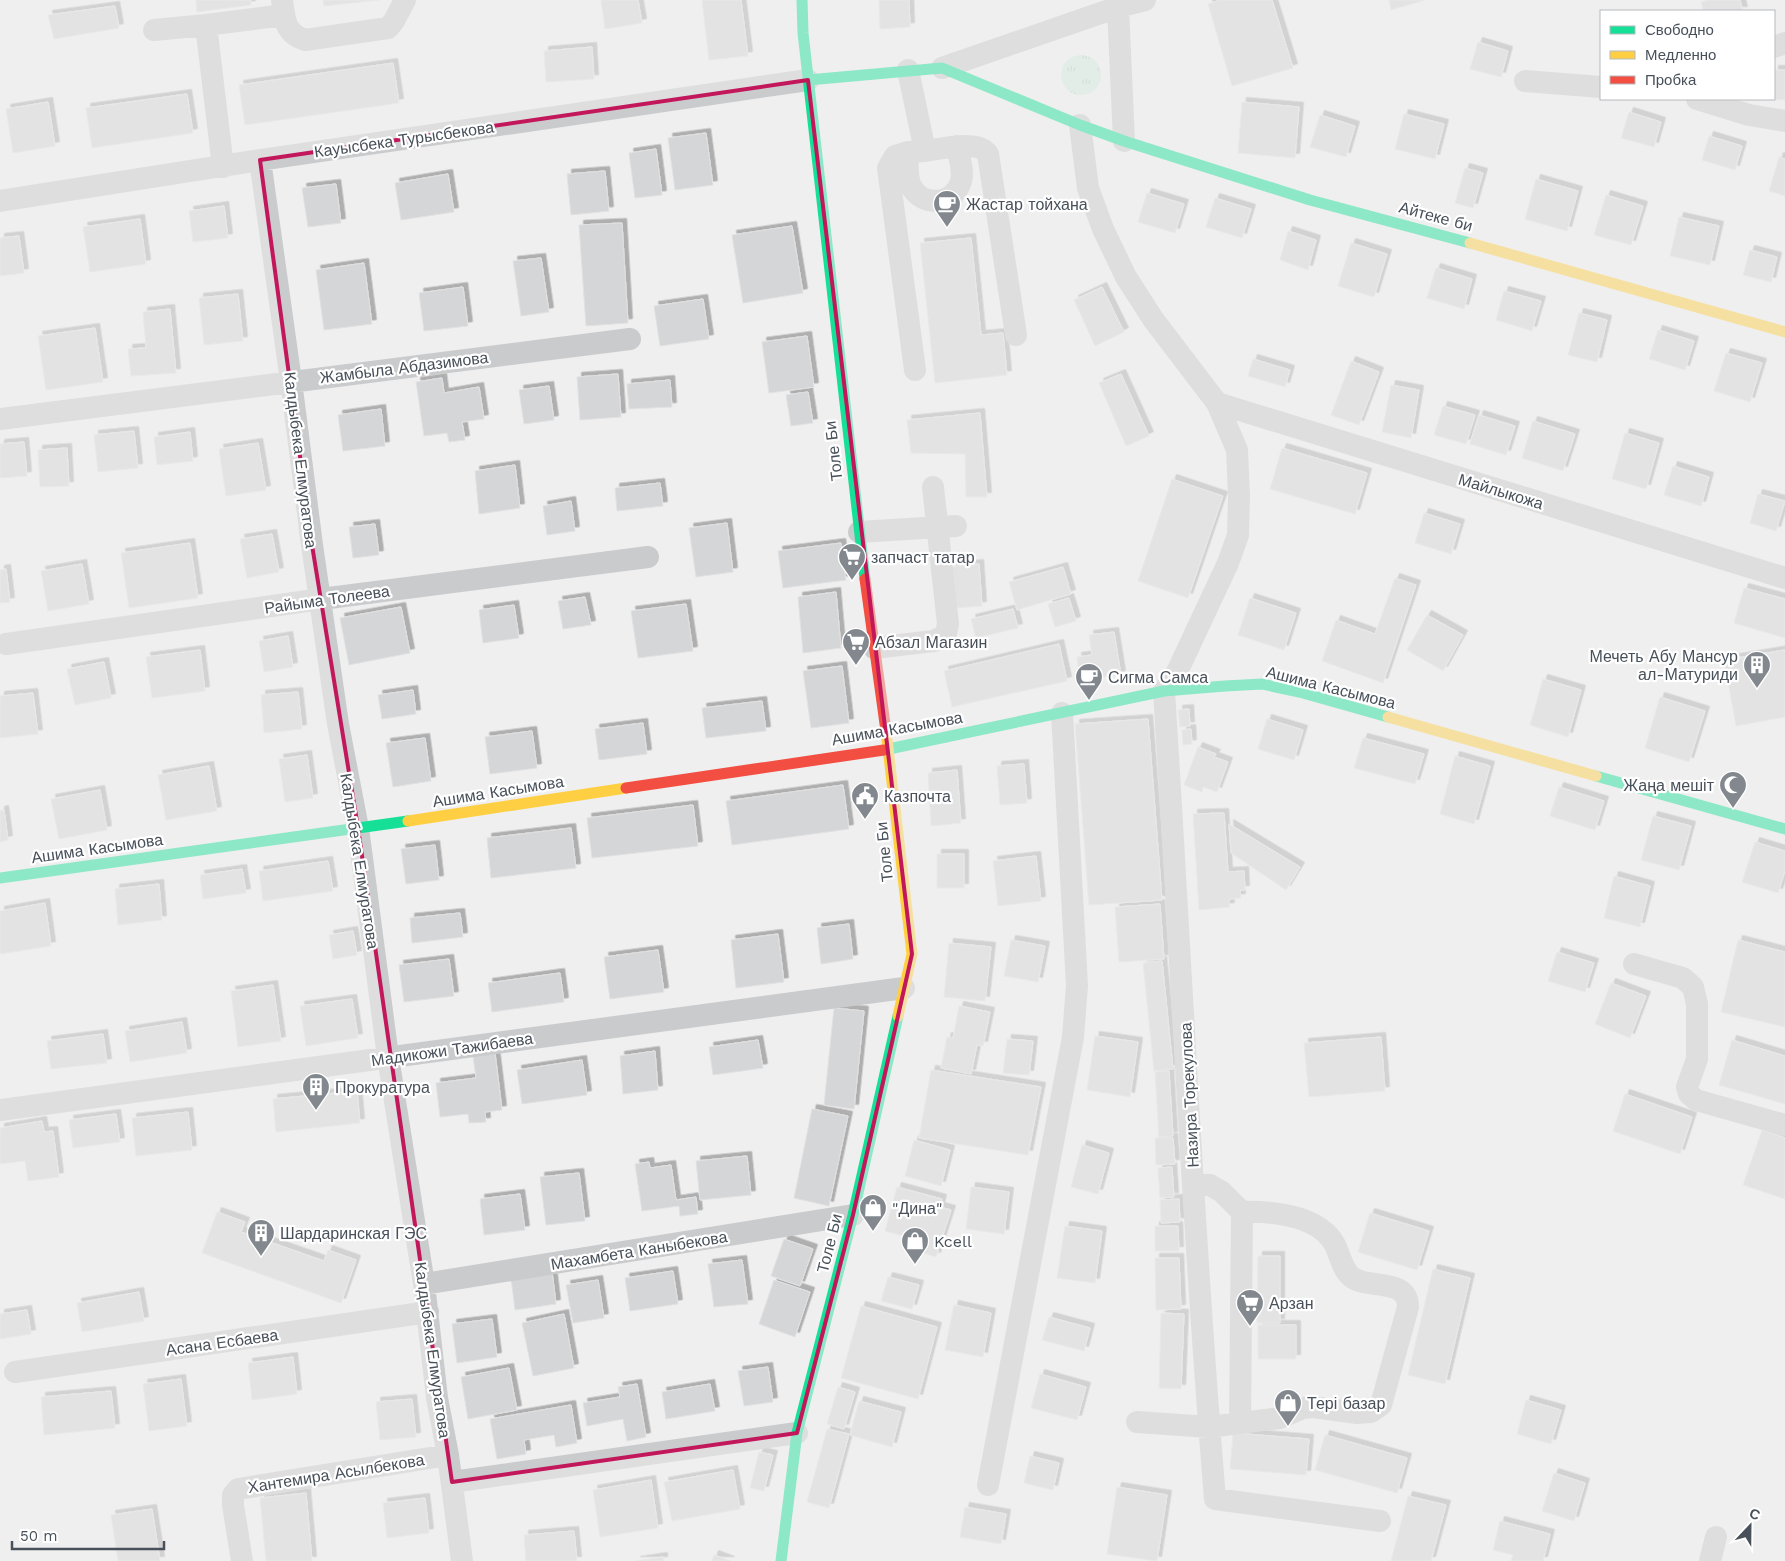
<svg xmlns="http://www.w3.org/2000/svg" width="1785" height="1561" viewBox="0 0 1785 1561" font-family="'Work Sans',sans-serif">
<defs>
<pattern id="grass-tufts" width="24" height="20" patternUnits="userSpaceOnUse" patternTransform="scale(1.25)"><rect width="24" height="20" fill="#d5ece1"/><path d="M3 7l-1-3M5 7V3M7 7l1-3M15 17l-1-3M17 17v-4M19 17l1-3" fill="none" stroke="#b8ccc3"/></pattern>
<filter id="shadow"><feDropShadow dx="4.5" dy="-4.5" stdDeviation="0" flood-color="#0004"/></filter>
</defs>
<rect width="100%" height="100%" fill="#efefef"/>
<path fill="url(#grass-tufts)" d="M1061 75a20 20 0 1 1 40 0a20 20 0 1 1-40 0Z"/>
<path fill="#d5d6d8" stroke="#e1e1e2" filter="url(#shadow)" d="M196 0H251V5L197 12Z
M323 0H379L324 6Z
M601 0H638L642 23 605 29Z
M702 0H741L748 56 709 60Z
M879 0H909L910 27 880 29Z
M1220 0H1272L1293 68 1232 86 1208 4Z
M1389 0H1425L1391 10Z
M1709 0H1740L1743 11H1703L1701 2Z
M115 6 119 28 54 39 48 15Z
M1478 42 1508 51 1501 77 1470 69Z
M592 47 594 79 546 82 544 51Z
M393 63 399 103 245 125 239 85Z
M1774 70H1785V100L1770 99H1774Z
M187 94 193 133 92 148 86 108Z
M48 102 55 146 13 153 6 109Z
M1242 102 1299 107 1295 158 1238 153Z
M1629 112 1661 122 1654 147 1621 138Z
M1404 114 1444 124 1435 159 1395 149Z
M1320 115 1355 126 1346 157 1310 147Z
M706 133 713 185 675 190 668 138Z
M1709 136 1742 146 1735 170 1702 160Z
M656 149 662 195 635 198 629 153Z
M1779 157 1785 159V196L1769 191Z
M1465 168 1483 173 1473 208 1455 203Z
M605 171 609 211 571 215 567 174Z
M448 174 454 212 401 220 395 183Z
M1536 179 1578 191 1567 231 1525 219Z
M336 184 341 223 308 227 302 188Z
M1147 193 1184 204 1175 233 1138 222Z
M1606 195 1643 206 1631 245 1594 235Z
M1215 198 1251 209 1242 238 1206 227Z
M224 206 228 238 193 242 189 211Z
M1679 217 1719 226 1710 265 1670 256Z
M140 219 146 264 90 272 83 227Z
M622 223 628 323 586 326 579 225Z
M792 226 803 293 743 303 732 235Z
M1288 231 1316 240 1308 270 1280 260Z
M19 236 24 273 0 276V238Z
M971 238 981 335 1003 333 1007 375 935 383 920 243Z
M1351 243 1387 254 1374 297 1338 286Z
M1750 250 1777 257 1771 282 1743 275Z
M541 258 549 312 521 316 513 261Z
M364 263 372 324 324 330 316 270Z
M1436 268 1472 279 1464 309 1427 298Z
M463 287 468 326 424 331 419 293Z
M1102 287 1124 332 1095 346 1074 300Z
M1504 291 1541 301 1532 331 1496 320Z
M238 294 243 341 204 345 199 298Z
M703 299 709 339 660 346 654 306Z
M170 309 176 373 131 376 128 349 146 348 143 312Z
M1579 313 1607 320 1597 362 1568 355Z
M95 328 103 382 46 390 38 336Z
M1658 330 1694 341 1685 370 1649 359Z
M807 336 814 387 769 393 762 342Z
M1726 353 1762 363 1750 402 1714 391Z
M1253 359 1290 370 1285 387 1248 376Z
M1351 361 1379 372 1359 425 1331 415Z
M618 374 621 417 580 420 577 377Z
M1121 374 1149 436 1126 446 1099 383Z
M442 378 444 393 479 387 484 419 462 422 465 440 449 442 447 433 424 436 416 382Z
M670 380 672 407 629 409 627 384Z
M1391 385 1419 390 1411 438 1382 432Z
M549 386 554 420 524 424 519 390Z
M808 392 813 423 791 426 786 395Z
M1443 406 1475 415 1466 444 1434 435Z
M381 409 385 446 343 451 338 415Z
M980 413 987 497H966L965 454 911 453 907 420Z
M1479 415 1515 426 1506 455 1470 444Z
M1533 421 1575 434 1563 471 1522 458Z
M134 431 138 468 98 472 94 435Z
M190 432 193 461 157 465 154 437Z
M1625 433 1659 443 1646 489 1612 479Z
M24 442 27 476 0 478V444Z
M258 443 266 490 226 496 219 449Z
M67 448 69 486 40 487 38 450Z
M1282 448 1367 473 1355 514 1270 489Z
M515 465 520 508 479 514 475 471Z
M1673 466 1709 477 1701 506 1664 495Z
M1172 479 1223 496 1188 598 1138 581Z
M660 483 663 506 617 511 615 488Z
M1758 494 1785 501 1776 531 1750 523Z
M571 501 575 531 547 535 543 506Z
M1424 513 1460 524 1451 554 1415 543Z
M727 523 733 572 696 577 689 528Z
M375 524 379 555 353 558 349 527Z
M272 534 279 572 247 578 240 539Z
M190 543 198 598 129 608 121 553Z
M841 543 846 580 783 588 778 551Z
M82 564 89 604 48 611 41 571Z
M979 564 982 606 956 608 952 567Z
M1063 567 1071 594 1017 610 1009 582Z
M6 569 10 602 0 603V570Z
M1395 578 1416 585 1383 683 1322 661 1336 620 1375 634Z
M1744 588 1785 599V638L1734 623Z
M836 592 841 648 803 653 798 597Z
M585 597 591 625 563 629 558 601Z
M1069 598 1076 621 1055 627 1048 604Z
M1250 598 1296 613 1284 650 1238 635Z
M686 604 693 651 638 658 631 611Z
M514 605 519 638 483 643 479 610Z
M401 607 410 653 349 665 340 618Z
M1013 609 1018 628 976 638 971 619Z
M1427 615 1463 635 1443 671 1407 650Z
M1114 632 1121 675 1080 680 1077 657 1092 655 1089 635Z
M288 636 293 667 264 672 259 641Z
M1059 644 1067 681 952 707 944 671Z
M200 650 205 691 152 698 146 657Z
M1785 650V717L1736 726 1724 660Z
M104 662 111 698 75 705 67 669Z
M842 666 849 723 811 728 803 671Z
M1543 679 1581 690 1568 737 1530 725Z
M413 690 416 714 382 719 378 695Z
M298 692 302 729 264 733 261 695Z
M33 693 38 734 0 738V696Z
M1660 697 1705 711 1689 762 1645 748Z
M762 701 766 731 706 738 702 708Z
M1189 709 1190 726 1180 727 1178 710Z
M1148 719 1162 900 1089 905 1075 724Z
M1267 719 1303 730 1294 760 1258 749Z
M643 723 647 754 599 760 595 729Z
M1191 729 1192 744 1183 745 1182 730Z
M532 731 537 768 490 774 485 737Z
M425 738 431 781 393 787 386 743Z
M1363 738 1424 754 1415 784 1354 768Z
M1198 747 1216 754 1214 757 1228 762 1217 792 1203 787 1202 792 1184 785Z
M307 755 313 798 285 802 279 759Z
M1455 756 1490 766 1474 824 1440 814Z
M1024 764 1027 803 1000 805 997 766Z
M209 766 217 811 166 820 158 775Z
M957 770 961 823 931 826 928 773Z
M843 785 849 829 732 845 726 801Z
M1559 787 1604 801 1595 830 1550 816Z
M100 790 107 830 59 839 51 799Z
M693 805 698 846 592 858 587 818Z
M4 810 8 840 0 842V811Z
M1224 813 1228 872 1244 871 1245 890H1240L1241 898 1229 899 1230 907 1199 910 1193 814Z
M1653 816 1691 826 1679 870 1641 860Z
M1229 824 1300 867 1286 890 1231 853Z
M571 828 576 868 491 878 487 838Z
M1755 842 1785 851V871L1778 893 1742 882Z
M435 845 439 880 406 884 401 849Z
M937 854H964V888H937Z
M1036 856 1041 901 998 906 993 861Z
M328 861 333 891 263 901 259 871Z
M242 869 246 893 203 899 200 875Z
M1614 876 1650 886 1640 927 1604 918Z
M159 884 162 920 118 925 115 889Z
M45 903 51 946 0 954V911Z
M1160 904 1164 959 1119 962 1115 907Z
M460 913 463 937 412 943 410 918Z
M849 924 853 959 821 964 817 928Z
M353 931 357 955 333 959 329 935Z
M778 934 784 982 736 988 731 940Z
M1011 940 1045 946 1038 982 1004 976Z
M1738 940 1785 952V1027L1721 1012Z
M949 943 991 947 985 1001 944 997Z
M658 950 664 992 610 999 604 957Z
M1557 952 1594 963 1585 992 1548 981Z
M449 959 454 996 404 1002 399 965Z
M1162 961 1173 1069 1154 1071 1143 963Z
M560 973 564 1002 492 1012 488 983Z
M1611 983 1646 996 1630 1038 1595 1024Z
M273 985 281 1041 238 1047 231 991Z
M352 999 358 1038 306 1046 300 1006Z
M959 1006 990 1012 983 1046 977 1045 971 1074 941 1068 947 1037 953 1038Z
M834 1008 864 1011 854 1109 824 1105Z
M182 1022 187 1053 130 1062 125 1031Z
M103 1034 107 1063 51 1069 47 1041Z
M1095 1036 1138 1042 1130 1097 1087 1090Z
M1381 1037 1385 1091 1309 1097 1304 1043Z
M1007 1039 1033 1041 1029 1075 1003 1073Z
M758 1040 763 1068 713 1075 709 1047Z
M1732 1040 1785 1056V1104L1719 1085Z
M655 1051 658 1090 623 1094 620 1056Z
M495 1053 502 1110 485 1112 486 1122 469 1123 468 1114 440 1117 436 1083 476 1078 473 1056Z
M582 1060 587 1095 522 1104 517 1070Z
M931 1070 1041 1087 1028 1155 919 1138Z
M1169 1071 1173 1136 1159 1137 1155 1072Z
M357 1091 360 1123 276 1132 273 1099Z
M1625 1094 1692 1117 1680 1154 1613 1131Z
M812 1109 848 1116 829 1206 794 1198Z
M188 1112 192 1150 136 1156 132 1118Z
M116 1114 120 1142 73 1148 69 1120Z
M42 1121 44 1132 53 1131 59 1177 28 1181 25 1161 0 1164V1128Z
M1762 1130 1785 1138V1199L1743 1185Z
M1155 1138H1173L1175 1164 1156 1165Z
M914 1140 950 1150 941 1186 905 1176Z
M1082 1145 1109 1153 1098 1194 1071 1187Z
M747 1156 751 1195 700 1200 696 1161Z
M649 1162 650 1168 671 1165 676 1200 696 1197 698 1214 680 1216 679 1206 642 1211 635 1164Z
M1172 1167 1174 1197 1160 1198 1158 1168Z
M579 1173 585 1221 546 1225 540 1177Z
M897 1187 942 1199 940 1207 951 1210 936 1257 912 1249 915 1239 885 1231Z
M971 1187 1009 1192 1004 1234 966 1229Z
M520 1194 525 1230 484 1235 480 1199Z
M1179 1199 1180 1222 1161 1223 1160 1200Z
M217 1212 245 1222 241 1232 324 1261 328 1250 356 1260 341 1303 202 1253Z
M1370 1213 1429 1231 1417 1270 1358 1252Z
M1065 1226 1102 1231 1095 1283 1057 1278Z
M1155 1226H1178L1179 1251H1155Z
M784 1239 813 1249 800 1286 771 1276Z
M1258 1256H1280V1323H1257Z
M1155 1258H1179L1181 1309 1156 1310Z
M742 1260 748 1304 714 1307 708 1264Z
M1433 1269 1470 1278 1445 1384 1408 1375Z
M673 1271 678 1304 630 1311 625 1278Z
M552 1272 556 1304 515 1310 511 1278Z
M888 1277 919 1285 912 1309 881 1301Z
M598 1280 604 1318 573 1323 566 1285Z
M774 1280 810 1292 795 1337 759 1324Z
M139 1292 144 1321 82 1332 77 1303Z
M954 1305 991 1313 983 1357 945 1350Z
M861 1306 937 1327 918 1399 841 1378Z
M27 1310 31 1334 0 1339V1314Z
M1161 1313 1184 1314 1181 1389 1159 1388Z
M564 1314 574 1368 533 1376 522 1323Z
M1049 1317 1090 1328 1084 1351 1042 1340Z
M492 1319 497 1357 457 1363 452 1324Z
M1258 1325H1296V1359H1258Z
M293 1357 297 1394 252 1400 248 1363Z
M768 1367 773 1402 744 1406 738 1371Z
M509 1368 517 1410 468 1419 461 1377Z
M1040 1374 1086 1387 1077 1420 1031 1408Z
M181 1379 187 1426 149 1431 143 1384Z
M637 1384 646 1437 627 1441 623 1419 587 1426 583 1403 620 1397 618 1387Z
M710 1384 715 1411 666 1419 662 1392Z
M838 1387 855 1392 844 1429 827 1424Z
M111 1391 115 1428 44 1435 41 1397Z
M412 1399 416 1437 380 1440 376 1402Z
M1526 1400 1561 1410 1551 1444 1517 1434Z
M859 1401 901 1412 892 1447 850 1435Z
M571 1405 577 1443 556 1447 554 1435 524 1440 526 1454 497 1459 490 1419Z
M827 1429 849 1434 829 1508 807 1502Z
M1233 1433 1309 1439 1306 1475 1230 1469Z
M1325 1435 1407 1458 1397 1493 1315 1470Z
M759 1452 773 1455 764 1491 750 1488Z
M1030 1456 1059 1463 1053 1490 1024 1483Z
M733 1470 740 1509 672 1521 664 1482Z
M1554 1473 1585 1483 1574 1521 1542 1511Z
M651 1480 658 1528 600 1537 593 1490Z
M1117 1487 1167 1495 1157 1561 1107 1554Z
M306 1493 312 1561H266L260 1498Z
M1408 1496 1446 1505 1431 1561H1391Z
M425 1498 429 1533 387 1538 383 1503Z
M965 1507 1006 1514 1001 1544 960 1537Z
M152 1509 160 1561H118L111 1515Z
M1500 1521 1550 1534 1543 1561H1511L1513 1555 1493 1550Z
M574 1531 577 1561H526L524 1535Z
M714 1555 730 1561H712Z
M663 1557V1561H636Z"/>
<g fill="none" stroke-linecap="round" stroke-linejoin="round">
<path stroke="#cacbcd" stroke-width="22" d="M282 0C285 19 284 33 305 40L388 28 394 21 405 0
M1116 0 1118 7 1124 141
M206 25 223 167
M154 30 206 25 284 15
M1774 47 1785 43
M942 68 1118 7 1145 0
M908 70 925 151C940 149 978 139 988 154L1016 335
M1525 81 1601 87
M1697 99 1749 115 1785 121
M1080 125 1088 188 1103 229 1126 277 1153 319 1217 403 1237 450 1239 496 1238 535 1228 563 1177 672 1164 691C1181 960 1193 1230 1215 1499L1380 1521
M908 152C908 163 906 176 911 186 922 207 952 205 960 184 965 173 959 158 957 146
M260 160 291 381 312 545 338 724 358 828 388 1057 424 1284 437 1398 448 1455 462 1561
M0 201 260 160 808 80
M915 370 888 168 895 156 908 152 925 151
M1217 403 1785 578
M0 419 630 339
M859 532 956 526
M6 644 321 599 648 557
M874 648 934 641 946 634 948 624 933 487
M1634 964 1683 978 1693 987 1697 1004V1059L1687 1087 1689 1094 1696 1100 1785 1125
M0 1110 904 988
M424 1284 853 1215
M15 1372 428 1312
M1137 1422 1209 1427 1280 1418 1303 1408 1313 1407 1357 1413 1371 1412 1381 1405 1408 1307C1408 1278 1370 1289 1353 1278 1343 1272 1340 1255 1335 1245 1319 1215 1272 1211 1242 1212L1222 1192 1210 1185H1194
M1240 1423 1242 1212
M452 1482 797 1433
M988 1485 1073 1037 1077 986 1062 713
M242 1561 233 1505V1495L238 1489 448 1455
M1710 1561 1716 1537"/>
<path stroke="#16e098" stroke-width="11" d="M802 0 803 33 865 579
M808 80 942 68 1080 125 1124 141 1310 200 1470 243
M884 750 1164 691 1225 686 1262 684 1303 693 1388 717
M1596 776 1785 829
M0 878 408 821
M781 1561 797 1433 853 1215 898 1016"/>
<path stroke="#ffcf43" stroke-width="11" d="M1470 243 1785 332
M1388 717 1596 776
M886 731 912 954 898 1016
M408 821 626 788"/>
<path stroke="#f24e42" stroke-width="11" d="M865 579 886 731
M626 788 884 750"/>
</g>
<path d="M0 0H1785V1561H0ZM808 80 912 954 853 1215 797 1433 452 1482 358 828 312 545 260 160Z" fill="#efefef" fill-opacity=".55" fill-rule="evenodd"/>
<path fill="none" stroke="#c2185b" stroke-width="4" stroke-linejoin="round" d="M808 80 912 954 853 1215 797 1433 452 1482 358 828 312 545 260 160Z"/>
<defs>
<symbol id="cafe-pin" viewBox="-11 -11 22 30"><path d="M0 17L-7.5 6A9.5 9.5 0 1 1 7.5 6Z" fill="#82888e" stroke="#fff"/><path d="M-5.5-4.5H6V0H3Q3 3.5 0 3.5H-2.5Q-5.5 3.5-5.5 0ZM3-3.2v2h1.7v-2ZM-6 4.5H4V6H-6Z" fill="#fff"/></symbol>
<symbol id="supermarket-pin" viewBox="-11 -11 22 30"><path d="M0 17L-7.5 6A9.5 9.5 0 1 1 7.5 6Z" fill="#82888e" stroke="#fff"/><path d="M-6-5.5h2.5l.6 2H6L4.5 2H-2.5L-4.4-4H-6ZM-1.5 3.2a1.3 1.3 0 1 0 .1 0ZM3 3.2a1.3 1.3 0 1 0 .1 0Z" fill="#fff"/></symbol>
<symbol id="building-pin" viewBox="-11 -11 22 30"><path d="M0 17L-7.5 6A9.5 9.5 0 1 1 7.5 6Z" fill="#82888e" stroke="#fff"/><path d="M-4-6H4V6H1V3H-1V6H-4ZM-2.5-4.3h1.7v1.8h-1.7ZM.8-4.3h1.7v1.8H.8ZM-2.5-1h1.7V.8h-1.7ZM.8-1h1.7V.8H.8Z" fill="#fff"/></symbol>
<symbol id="mosque-pin" viewBox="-11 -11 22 30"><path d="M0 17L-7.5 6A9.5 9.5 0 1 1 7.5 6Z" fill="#82888e" stroke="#fff"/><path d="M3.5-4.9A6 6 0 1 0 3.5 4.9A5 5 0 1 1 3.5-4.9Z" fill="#fff"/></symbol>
<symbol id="civic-pin" viewBox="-11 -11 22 30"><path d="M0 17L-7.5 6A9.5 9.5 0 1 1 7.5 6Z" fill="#82888e" stroke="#fff"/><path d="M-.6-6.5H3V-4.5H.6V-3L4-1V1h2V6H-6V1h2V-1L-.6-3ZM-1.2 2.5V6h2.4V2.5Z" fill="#fff"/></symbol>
<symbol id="shop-pin" viewBox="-11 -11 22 30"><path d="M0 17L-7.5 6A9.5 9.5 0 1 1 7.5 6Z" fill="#82888e" stroke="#fff"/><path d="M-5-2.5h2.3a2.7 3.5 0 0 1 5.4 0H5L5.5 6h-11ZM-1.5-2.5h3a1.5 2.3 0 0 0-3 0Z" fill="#fff"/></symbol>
</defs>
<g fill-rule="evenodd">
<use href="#cafe-pin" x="931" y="188" width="32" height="43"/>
<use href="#supermarket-pin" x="836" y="541" width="32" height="43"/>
<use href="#supermarket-pin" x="840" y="626" width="32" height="43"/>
<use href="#building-pin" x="1741" y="649" width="32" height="43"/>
<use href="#cafe-pin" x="1073" y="661" width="32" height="43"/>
<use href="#mosque-pin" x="1717" y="769" width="32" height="43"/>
<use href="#civic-pin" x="849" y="780" width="32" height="43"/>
<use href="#building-pin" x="300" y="1071" width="32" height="43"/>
<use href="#shop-pin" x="857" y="1192" width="32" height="43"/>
<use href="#building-pin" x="245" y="1217" width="32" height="43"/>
<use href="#shop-pin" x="899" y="1225" width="32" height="43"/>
<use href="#supermarket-pin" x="1234" y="1287" width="32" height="43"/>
<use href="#shop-pin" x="1272" y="1387" width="32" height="43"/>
</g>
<g text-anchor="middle" stroke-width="4.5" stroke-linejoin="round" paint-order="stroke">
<g font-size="16" fill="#48505a" stroke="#fff">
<text transform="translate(404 139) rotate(-8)" y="6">Кауысбека Турысбекова</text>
<text transform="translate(1436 216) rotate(15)" y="6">Айтеке би</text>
<text transform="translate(404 367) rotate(-7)" y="6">Жамбыла Абдазимова</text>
<text transform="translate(833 451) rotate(-97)" y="6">Толе Би</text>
<text transform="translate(301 460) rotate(83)" y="6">Калдыбека Елмуратова</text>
<text transform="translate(1501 491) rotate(17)" y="6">Майлыкожа</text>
<text transform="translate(327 599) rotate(-8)" y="6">Райыма Толеева</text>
<text transform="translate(1331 687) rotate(14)" y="6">Ашима Касымова</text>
<text transform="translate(897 728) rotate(-10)" y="6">Ашима Касымова</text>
<text transform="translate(498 791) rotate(-9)" y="6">Ашима Касымова</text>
<text transform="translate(97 848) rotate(-8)" y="6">Ашима Касымова</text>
<text transform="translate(884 852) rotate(-96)" y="6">Толе Би</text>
<text transform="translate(360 861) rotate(81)" y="6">Калдыбека Елмуратова</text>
<text transform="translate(452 1049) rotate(-8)" y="6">Мадикожи Тажибаева</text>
<text transform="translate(1189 1095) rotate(-93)" y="6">Назира Торекулова</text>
<text transform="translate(829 1243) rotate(-76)" y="6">Толе Би</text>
<text transform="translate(639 1250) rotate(-9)" y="6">Махамбета Каныбекова</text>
<text transform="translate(222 1342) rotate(-8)" y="6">Асана Есбаева</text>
<text transform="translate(433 1350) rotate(82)" y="6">Калдыбека Елмуратова</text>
<text transform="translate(336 1473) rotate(-9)" y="6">Хантемира Асылбекова</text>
</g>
<g font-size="16" fill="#48505a" stroke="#fff" text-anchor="start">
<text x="966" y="210">Жастар тойхана</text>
<text x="871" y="563">запчаст татар</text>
<text x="875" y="648">Абзал Магазин</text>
<text x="1738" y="662" text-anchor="end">Мечеть Абу Мансур<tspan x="1738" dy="18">ал-Матуриди</tspan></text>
<text x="1108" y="683">Сигма Самса</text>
<text x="1714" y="791" text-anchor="end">Жаңа мешіт</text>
<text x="884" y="802">Казпочта</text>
<text x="335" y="1093">Прокуратура</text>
<text x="892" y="1214">"Дина"</text>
<text x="280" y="1239">Шардаринская ГЭС</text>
<text x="934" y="1247">Kcell</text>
<text x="1269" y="1309">Арзан</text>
<text x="1307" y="1409">Тері базар</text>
</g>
</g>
<rect x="1600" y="10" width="175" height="90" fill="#ffffff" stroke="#b6b9bd"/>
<rect x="1610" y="26" width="25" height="8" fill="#16e098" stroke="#b6b9bd"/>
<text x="1645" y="35" font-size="15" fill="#48505a">Свободно</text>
<rect x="1610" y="51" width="25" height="8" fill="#ffcf43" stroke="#b6b9bd"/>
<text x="1645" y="60" font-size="15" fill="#48505a">Медленно</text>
<rect x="1610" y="76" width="25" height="8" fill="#f24e42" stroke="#b6b9bd"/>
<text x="1645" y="85" font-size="15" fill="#48505a">Пробка</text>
<g transform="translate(1750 1526) rotate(22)" stroke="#ffffff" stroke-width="4" paint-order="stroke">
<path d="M0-4L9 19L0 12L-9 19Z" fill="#48505a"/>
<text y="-8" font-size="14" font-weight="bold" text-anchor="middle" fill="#48505a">С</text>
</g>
<path d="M12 1541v8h152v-8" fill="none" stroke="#48505a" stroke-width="2.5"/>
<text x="20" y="1541" font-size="15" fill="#48505a" stroke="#ffffff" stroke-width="4" paint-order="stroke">50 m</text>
</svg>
